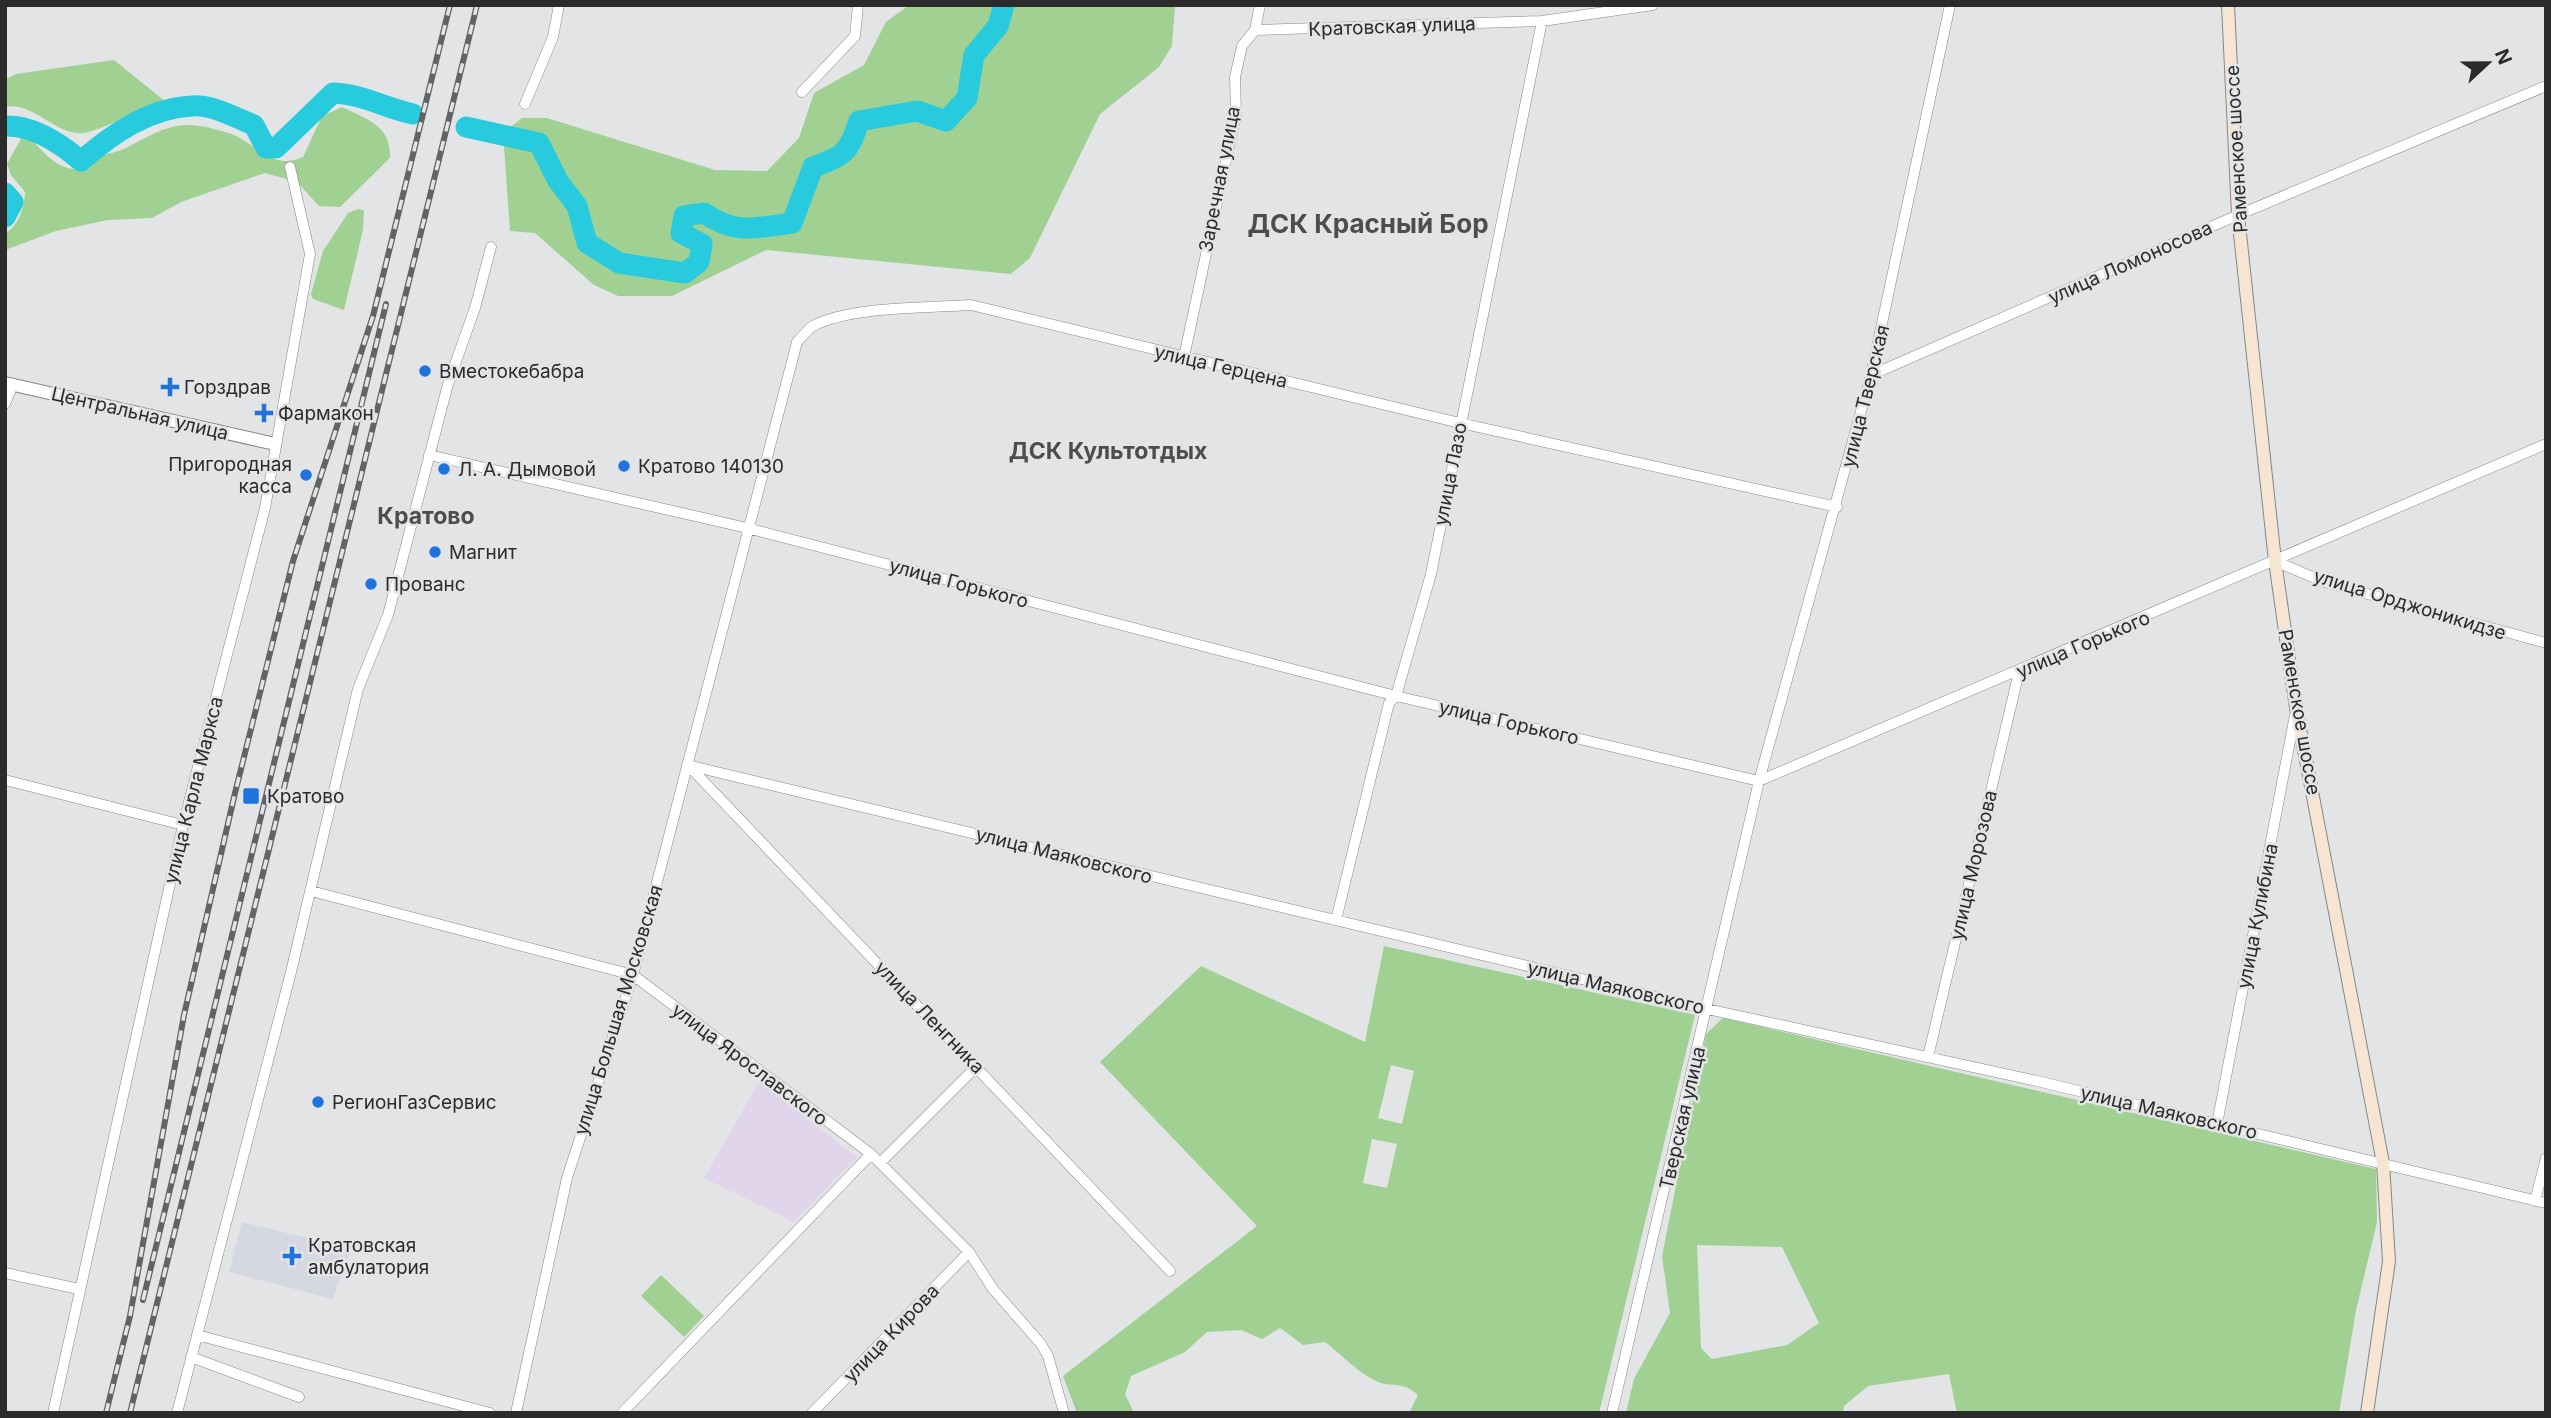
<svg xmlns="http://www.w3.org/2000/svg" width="2551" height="1418" viewBox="0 0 2551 1418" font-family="Inter,sans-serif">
<rect width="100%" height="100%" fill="#e3e4e5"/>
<path fill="#e0d5ea" d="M759 1082 857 1157 794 1222 704 1178Z"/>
<path fill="#d5d8e0" d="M242 1222 351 1249 333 1299 229 1272Z"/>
<path fill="#a1d093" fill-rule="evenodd" d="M909 5H1175L1172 46 1159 67 1100 114 1030 258 1011 274 766 250 672 296H618L594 285 535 233 510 231 503 133 522 118H547L715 170 767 171 799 138 814 93 864 65 886 22Z
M114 60 166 102C139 108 104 130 83 133 56 136 33 101 5 107V80L16 74Z
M342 107C368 120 391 125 390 158L340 207 319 206 297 182 265 173 181 202 152 218 108 220 56 231 5 250V234C18 226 25 207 25 192L11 175 7 164 23 135C39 143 46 160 65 167 83 174 89 162 103 155 110 153 117 152 124 149 144 139 166 124 189 125 205 126 222 130 236 136 260 148 274 170 303 157L322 116Z
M358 209 364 210 363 230 344 310 313 299 311 294 323 251 348 213Z
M1384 946 1695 1015 1599 1413H1409L1418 1395C1402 1380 1393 1388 1378 1382 1359 1374 1341 1354 1325 1342L1303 1345 1280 1328 1262 1339 1241 1330 1207 1332 1185 1352 1131 1376 1125 1394 1134 1413H1077L1063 1376 1257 1226 1100 1062 1201 966 1365 1042ZM1391 1065 1414 1071 1402 1124 1378 1118ZM1372 1139 1397 1144 1387 1188 1363 1183Z
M1723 1018 2376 1169 2377 1222 2356 1310 2339 1413H1957L1949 1374 1868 1386 1844 1406 1843 1413H1626L1634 1379 1670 1313 1662 1256 1706 1034ZM1697 1245 1782 1247 1819 1323 1787 1345 1712 1359 1701 1348Z
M661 1275 704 1316 684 1337 641 1296Z"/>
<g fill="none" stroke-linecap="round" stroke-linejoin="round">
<path stroke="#28cbde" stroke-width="21" d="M5 126C33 125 60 143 81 161 112 134 149 108 192 106 211 104 236 118 254 125L266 148H276L333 93C362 94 385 108 413 114
M466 127 539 143 558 181 577 206 587 243 619 263 685 273 699 262 702 244 681 233 684 216 704 213C736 235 754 228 792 223L813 167C844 156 849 153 859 121L917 111 946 121 967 98 974 55 998 26 1004 5
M5 193 13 202 5 217"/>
<defs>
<path id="minor" d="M1255 30 1542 21 1653 5
M802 92 855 36 858 5
M525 104 553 37 559 5
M1184 357 1236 114 1235 77 1242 46 1255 30 1260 5
M1871 375 2238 215 2546 86
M5 404 13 384
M429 455 747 528 1396 696 1759 781 2546 444
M2275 561 2324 582 2546 643
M687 765 1707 1009 2037 1081 2546 1203
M688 765 1170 1271
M5 780 183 825
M311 891 633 975 871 1154 969 1252 993 1289 1041 1344 1048 1356 1064 1413
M1336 920 1389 703 1396 696 1431 574 1542 21
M1928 1057 2019 672
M2217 1124 2295 715
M880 1163 977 1066
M2535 1201 2546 1158
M5 1273 79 1289
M197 1335 490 1413
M191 1357 299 1397
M53 1413 183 825 265 508 310 254 290 167
M177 1413 291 972 358 689 388 615 448 384 475 308 491 247
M516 1413 567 1178 633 975 797 342C802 337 807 330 813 326 850 306 929 308 971 305L1460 423 1837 507
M622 1413 871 1154
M812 1413 969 1252
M1612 1413 1759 781 1871 375 1950 5"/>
<path id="tertiary" d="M5 383 275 444"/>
<path id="secondary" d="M2228 5 2238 215 2275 561 2296 708 2383 1163 2389 1261 2367 1413"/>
</defs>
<use href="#minor" stroke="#868688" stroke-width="11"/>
<use href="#tertiary" stroke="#868688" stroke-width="14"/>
<use href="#secondary" stroke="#868688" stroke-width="14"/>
<use href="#minor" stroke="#fff" stroke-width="10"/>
<use href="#tertiary" stroke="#fff" stroke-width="12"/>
<use href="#secondary" stroke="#f6e5d3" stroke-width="12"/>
<defs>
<path id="rail" d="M143 1300 386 304
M106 1413 130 1316 184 1015 235 793 293 561 373 316 450 5
M130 1413 477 5"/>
</defs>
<use href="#rail" stroke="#626364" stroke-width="6"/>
<use href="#rail" stroke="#e3e4e5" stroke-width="3.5" stroke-dasharray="10" stroke-linecap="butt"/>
</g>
<g fill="#2073dd" stroke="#e3e4e5" stroke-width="2.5">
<circle cx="425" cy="371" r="7"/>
<path d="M166.5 376.5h7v7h7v7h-7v7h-7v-7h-7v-7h7z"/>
<path d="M260.5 402.5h7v7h7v7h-7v7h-7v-7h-7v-7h7z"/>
<circle cx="624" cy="466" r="7"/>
<circle cx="444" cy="469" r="7"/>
<circle cx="306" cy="475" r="7"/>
<circle cx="435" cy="552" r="7"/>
<circle cx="371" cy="584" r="7"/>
<rect x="242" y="787" width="18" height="18" rx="3.5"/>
<circle cx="318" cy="1102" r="7"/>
<path d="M288.5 1245.5h7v7h7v7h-7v7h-7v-7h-7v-7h7z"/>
</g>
<g text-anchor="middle" stroke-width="5" stroke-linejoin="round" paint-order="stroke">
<g font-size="19" fill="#2b2b2c" stroke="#e3e4e5">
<text transform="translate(1392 26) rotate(-2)" y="7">Кратовская улица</text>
<text transform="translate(2236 149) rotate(-93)" y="7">Раменское шоссе</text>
<text transform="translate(1219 179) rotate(-79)" y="7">Заречная улица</text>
<text transform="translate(2130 262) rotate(-24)" y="7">улица Ломоносова</text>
<text transform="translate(1221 366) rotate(13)" y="7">улица Герцена</text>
<text transform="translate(1865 396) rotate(-76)" y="7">улица Тверская</text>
<text transform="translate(140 413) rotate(13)" y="7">Центральная улица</text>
<text transform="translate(1450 474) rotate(-79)" y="7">улица Лазо</text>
<text transform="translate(959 583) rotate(15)" y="7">улица Горького</text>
<text transform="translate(2410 604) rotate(17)" y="7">улица Орджоникидзе</text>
<text transform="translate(2083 644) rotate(-23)" y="7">улица Горького</text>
<text transform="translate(2300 712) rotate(80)" y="7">Раменское шоссе</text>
<text transform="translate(1509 722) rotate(13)" y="7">улица Горького</text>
<text transform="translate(193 790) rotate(-76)" y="7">улица Карла Маркса</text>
<text transform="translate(1064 855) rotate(14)" y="7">улица Маяковского</text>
<text transform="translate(1973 865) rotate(-77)" y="7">улица Морозова</text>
<text transform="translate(2257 916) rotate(-79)" y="7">улица Кулибина</text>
<text transform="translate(1616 987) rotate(13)" y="7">улица Маяковского</text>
<text transform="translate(618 1010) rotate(-73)" y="7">улица Большая Московская</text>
<text transform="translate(930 1017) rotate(46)" y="7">улица Ленгника</text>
<text transform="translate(750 1064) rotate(37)" y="7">улица Ярославского</text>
<text transform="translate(2169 1112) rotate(13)" y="7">улица Маяковского</text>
<text transform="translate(1682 1118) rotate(-77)" y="7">Тверская улица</text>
<text transform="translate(891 1333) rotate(-46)" y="7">улица Кирова</text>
</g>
<g font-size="19" fill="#2b2b2c" stroke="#e3e4e5" text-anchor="start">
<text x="439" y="378">Вместокебабра</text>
<text x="184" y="394">Горздрав</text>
<text x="278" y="420">Фармакон</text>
<text x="292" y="471" text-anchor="end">Пригородная<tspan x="292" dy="22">касса</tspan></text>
<text x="638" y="473">Кратово 140130</text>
<text x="458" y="476">Л. А. Дымовой</text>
<text x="449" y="559">Магнит</text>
<text x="385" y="591">Прованс</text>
<text x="267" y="803">Кратово</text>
<text x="332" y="1109">РегионГазСервис</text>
<text x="308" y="1252">Кратовская<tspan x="308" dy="22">амбулатория</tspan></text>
</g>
<g font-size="23" font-weight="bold" fill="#4c4d4e" stroke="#e3e4e5">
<text x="1108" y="459">ДСК Культотдых</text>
<text x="426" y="524">Кратово</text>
</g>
<g font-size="26" font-weight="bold" fill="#4c4d4e" stroke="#e3e4e5">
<text x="1368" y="233">ДСК Красный Бор</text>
</g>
</g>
<rect width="2551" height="1418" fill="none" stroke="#2b2b2c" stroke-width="14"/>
<g transform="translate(2488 63) rotate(68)" stroke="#e3e4e5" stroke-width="5" paint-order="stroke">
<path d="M0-5L12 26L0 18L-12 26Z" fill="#2b2b2c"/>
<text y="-10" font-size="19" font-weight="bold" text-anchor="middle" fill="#2b2b2c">N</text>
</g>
</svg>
